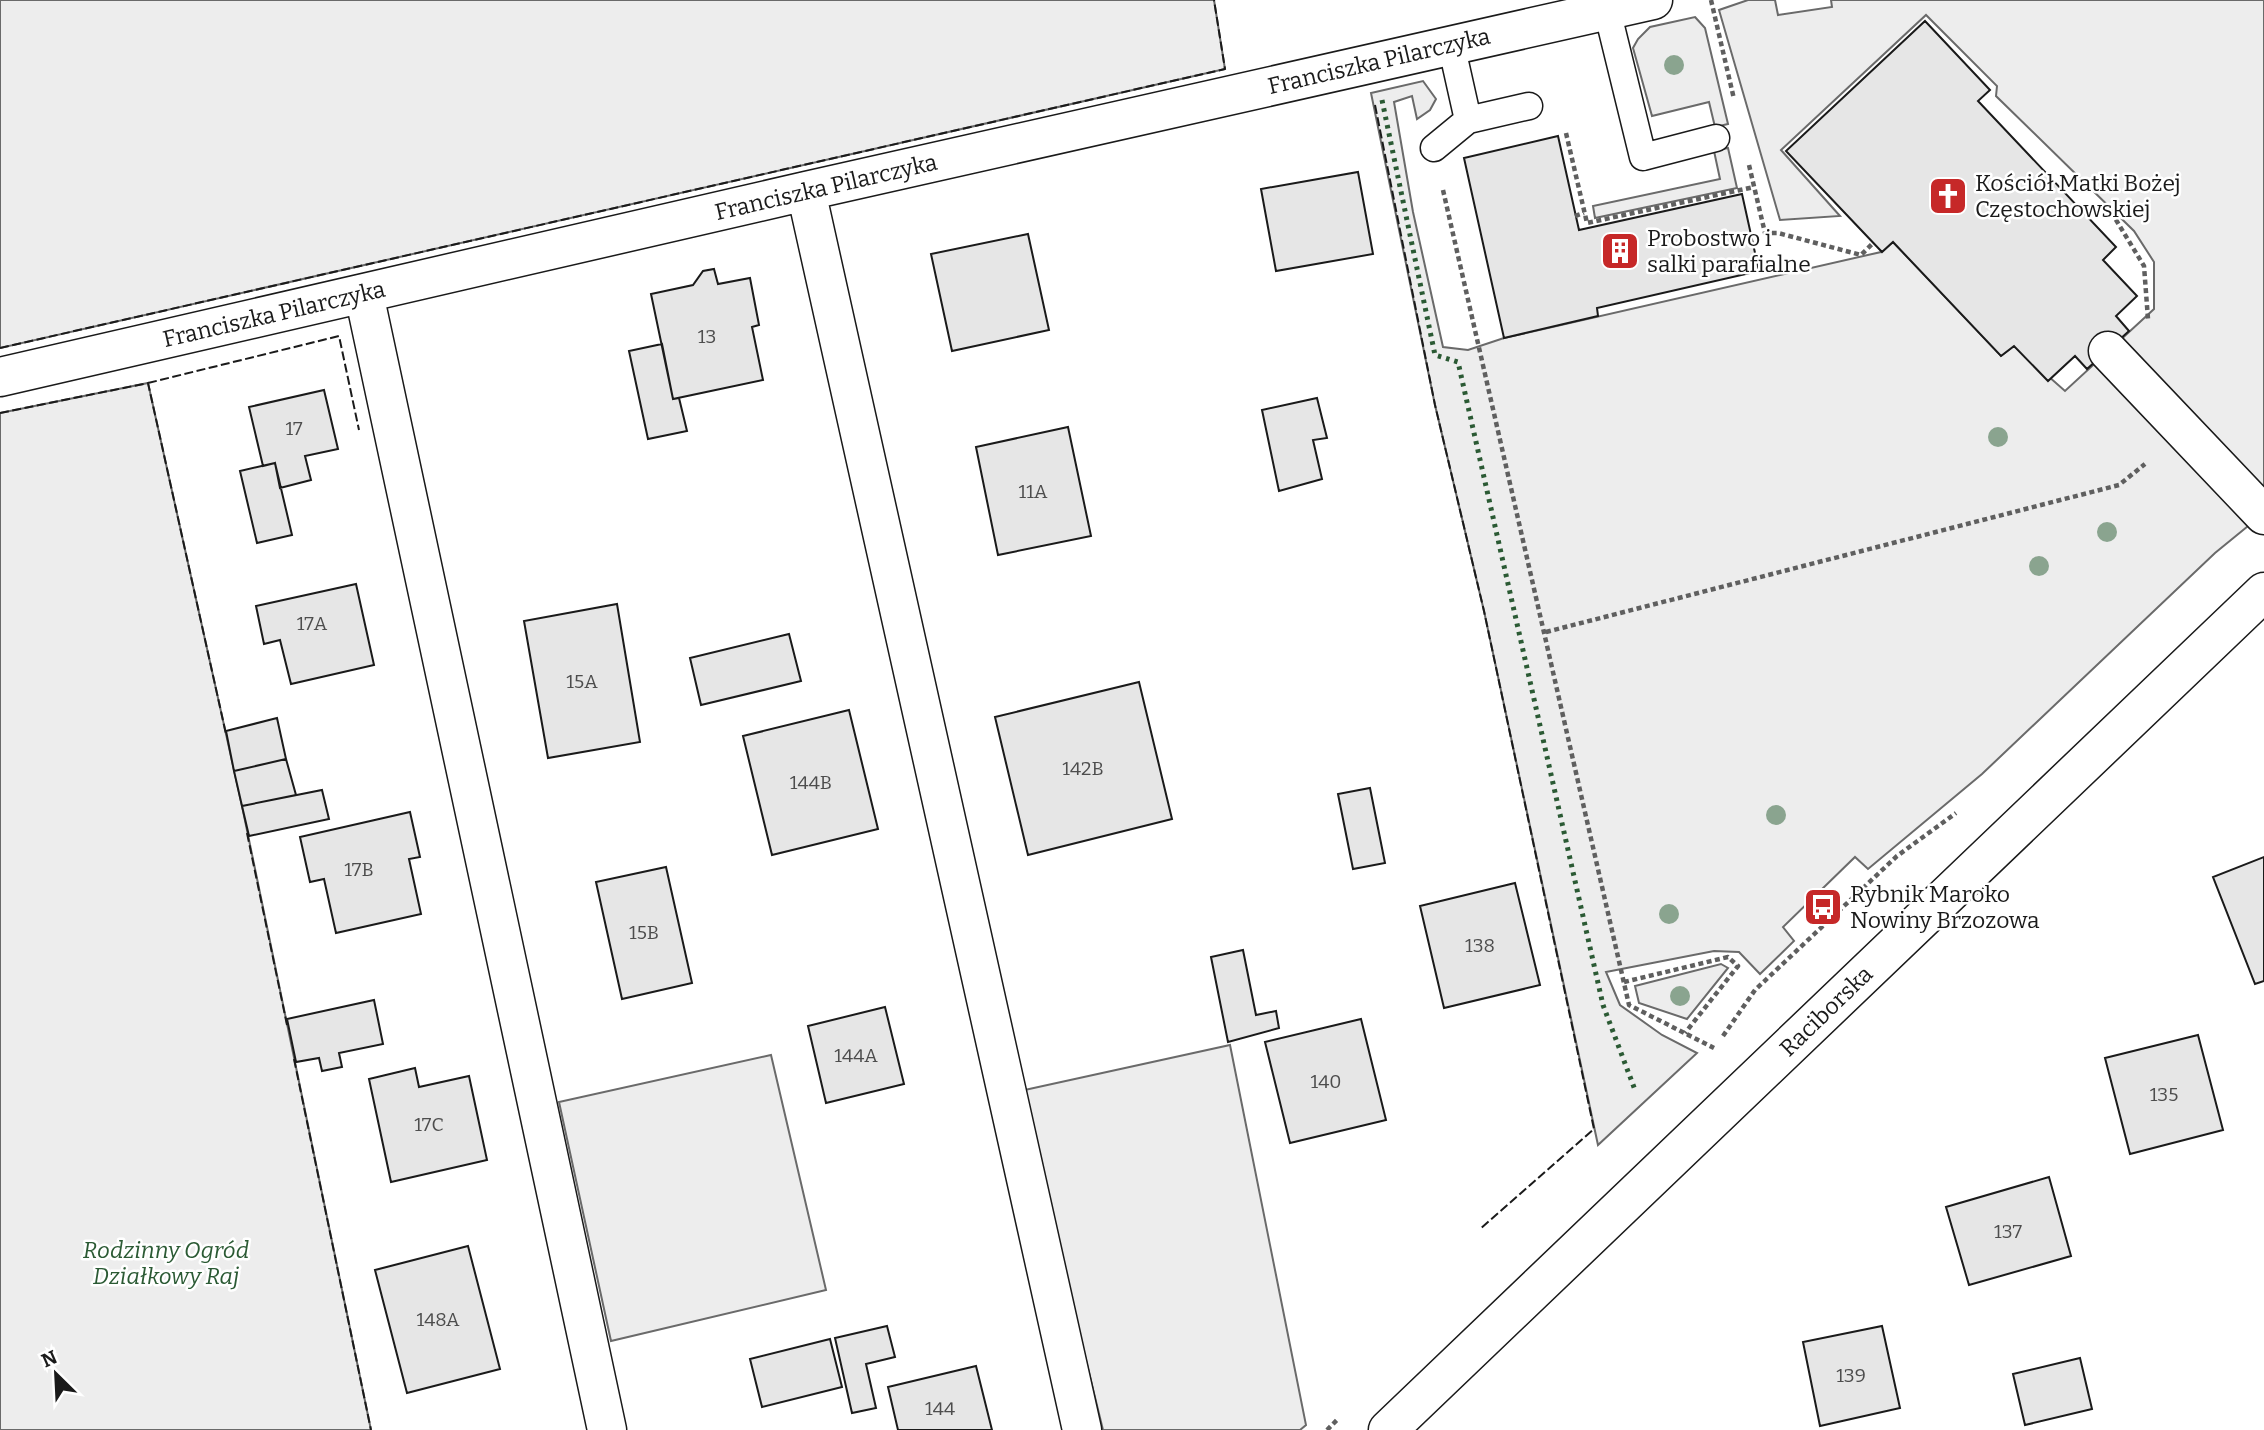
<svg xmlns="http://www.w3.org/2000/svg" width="2264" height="1430" viewBox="0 0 2264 1430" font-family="Bitter,serif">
<rect width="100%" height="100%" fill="#fff"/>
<path fill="#ededed" stroke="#6a6a6a" stroke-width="2" d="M0 0H1214L1225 69 0 348Z
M1748 0H1775L1778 15 1832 7 1831 0H2264V513L2215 553 1982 774 1868 869 1855 857 1783 927 1794 941 1760 974 1739 952 1714 951 1606 972 1620 1005 1662 1035 1697 1053 1598 1145 1484 611 1435 405 1371 93 1423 81 1436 99 1430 110 1417 119 1412 96 1394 102 1413 212 1443 347 1468 350 1504 338 1881 252 1893 242 2001 356 2014 346 2065 391 2154 309V262L2134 231 1996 96 1997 86 1926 15 1781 150 1840 216 1780 220 1719 10Z
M1695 17 1705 28 1728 124 1715 127 1709 102 1652 116 1633 48 1638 39 1650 27Z
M1728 148 1737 188 1595 218 1593 206 1720 179 1714 151Z
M148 383 242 806 371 1430H0V413Z
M1721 964 1728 968 1687 1019 1639 1003 1635 986Z
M1230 1045 1306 1425 1300 1430H1103L1020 1091Z
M771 1055 826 1290 611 1341 559 1102Z"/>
<path fill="#e6e6e6" stroke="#1a1a1a" stroke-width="2" d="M1925 21 1990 90 1978 101 2116 247 2103 260 2137 296 2116 316 2129 331 2087 369 2075 356 2048 381 2014 346 2001 356 1893 242 1882 252 1786 151Z
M1558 136 1579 230 1742 194 1759 271 1597 308 1598 316 1504 338 1464 158Z
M1358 172 1373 254 1276 271 1261 189Z
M1028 234 1049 330 952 351 931 254Z
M714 269 718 284 750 278 759 325 752 327 763 380 673 399 651 294 693 285 703 271Z
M662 344 673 399 679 398 687 431 648 439 629 351Z
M324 390 338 449 305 456 311 480 280 488 275 463 263 466 249 407Z
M1317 398 1327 438 1313 440 1322 479 1279 491 1262 410Z
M1068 427 1091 536 998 555 976 447Z
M275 463 292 535 257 543 240 471Z
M356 584 374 665 291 684 280 640 264 644 256 606Z
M617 604 640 742 548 758 524 621Z
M789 634 801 681 701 705 690 658Z
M1139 682 1172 819 1028 855 995 717Z
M849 710 878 829 772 855 743 736Z
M277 718 286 759 234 771 226 731Z
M286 759 296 795 242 806 234 771Z
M1370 788 1385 863 1353 869 1338 794Z
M322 790 329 819 249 836 242 806Z
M410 812 420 857 409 859 421 914 336 933 324 879 310 882 300 837Z
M2264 857V981L2255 984 2213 877Z
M666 867 692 983 622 999 596 882Z
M1515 883 1540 985 1444 1008 1420 906Z
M1243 950 1256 1015 1276 1011 1279 1028 1228 1042 1211 957Z
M374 1000 383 1044 339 1053 342 1067 322 1071 319 1058 296 1062 287 1019Z
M885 1007 904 1084 826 1103 808 1026Z
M1361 1019 1386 1120 1290 1143 1265 1042Z
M2198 1035 2223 1130 2130 1154 2105 1058Z
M415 1068 419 1087 469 1076 487 1160 391 1182 369 1079Z
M2049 1177 2071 1256 1969 1285 1946 1207Z
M468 1246 500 1369 407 1393 375 1270Z
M887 1326 895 1357 866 1364 876 1408 852 1413 835 1338Z
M1882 1326 1900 1408 1820 1426 1803 1342Z
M830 1339 842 1387 762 1407 750 1359Z
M2080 1358 2092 1409 2025 1425 2013 1374Z
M976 1366 992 1430H898L888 1387Z"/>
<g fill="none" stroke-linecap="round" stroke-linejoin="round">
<defs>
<path id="service" d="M1607 10 1643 157 1716 138
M1451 44 1468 120
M1434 148 1468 120 1529 106"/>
<path id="pedestrian" d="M2108 351 2264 515"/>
<path id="minor" d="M806 191 1082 1430
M364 294 607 1430
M0 377 806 191 1653 0"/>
<path id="secondary" d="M1388 1430 2264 592"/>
</defs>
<use href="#service" stroke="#1a1a1a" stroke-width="29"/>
<use href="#pedestrian" stroke="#1a1a1a" stroke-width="41"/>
<use href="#minor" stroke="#1a1a1a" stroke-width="41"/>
<use href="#secondary" stroke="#1a1a1a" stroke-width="41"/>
<path stroke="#5f5f5f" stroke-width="4.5" stroke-dasharray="5 3.5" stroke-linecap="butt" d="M1711 0 1734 99
M1566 133 1587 223 1754 187
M1749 165 1765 233H1778L1861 255 1873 243
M1443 190 1629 1005 1714 1048
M2107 205 2144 266 2148 319
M1575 216 1584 213
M1546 632 2119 485 2145 464
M1624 982 1728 957 1738 966 1685 1033
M1723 1036 1755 990 1897 856 1956 813
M1327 1430 1338 1419"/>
<use href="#service" stroke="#fff" stroke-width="26"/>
<use href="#pedestrian" stroke="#fff" stroke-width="38"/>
<use href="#minor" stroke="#fff" stroke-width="38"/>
<use href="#secondary" stroke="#fff" stroke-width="38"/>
<path stroke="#2b5a34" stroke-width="5" stroke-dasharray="3.5 5" stroke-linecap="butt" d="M1382 100 1435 355 1458 362 1603 1005 1635 1090"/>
<path stroke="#1a1a1a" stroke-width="2" stroke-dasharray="9 3.5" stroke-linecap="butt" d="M1375 105 1435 405 1484 611 1594 1129 1480 1229
M0 348 1225 69 1214 0
M148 383 339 336 359 430
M0 413 148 383 226 734
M247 833 287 1025
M294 1059 371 1430"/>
</g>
<g fill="#8aa48f">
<circle cx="1674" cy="65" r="10"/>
<circle cx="1998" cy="437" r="10"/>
<circle cx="2107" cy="532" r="10"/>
<circle cx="2039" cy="566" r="10"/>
<circle cx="1776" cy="815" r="10"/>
<circle cx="1669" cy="914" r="10"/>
<circle cx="1680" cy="996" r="10"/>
</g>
<defs>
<symbol id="church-square" viewBox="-11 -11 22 22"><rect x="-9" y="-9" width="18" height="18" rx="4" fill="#c62828" stroke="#fff"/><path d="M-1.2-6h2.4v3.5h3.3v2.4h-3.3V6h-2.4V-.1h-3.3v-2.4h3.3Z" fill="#fff"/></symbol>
<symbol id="building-square" viewBox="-11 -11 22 22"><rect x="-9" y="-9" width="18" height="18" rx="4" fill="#c62828" stroke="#fff"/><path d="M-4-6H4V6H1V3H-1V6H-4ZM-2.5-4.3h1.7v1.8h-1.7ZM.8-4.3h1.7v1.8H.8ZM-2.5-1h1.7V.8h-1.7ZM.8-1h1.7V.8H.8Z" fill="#fff"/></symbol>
<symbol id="bus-square" viewBox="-11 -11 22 22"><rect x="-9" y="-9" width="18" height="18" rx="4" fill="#c62828" stroke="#fff"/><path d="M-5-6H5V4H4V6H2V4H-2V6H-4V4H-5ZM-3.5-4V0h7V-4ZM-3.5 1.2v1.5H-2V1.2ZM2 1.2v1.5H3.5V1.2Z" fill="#fff"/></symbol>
</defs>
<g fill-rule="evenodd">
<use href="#church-square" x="1926" y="174" width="44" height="44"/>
<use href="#building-square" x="1598" y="229" width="44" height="44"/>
<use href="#bus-square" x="1801" y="885" width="44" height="44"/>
</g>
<g text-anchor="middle" stroke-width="5" stroke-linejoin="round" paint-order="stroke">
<g font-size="19" fill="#4d4d4d">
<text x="707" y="343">13</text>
<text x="294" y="435">17</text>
<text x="1033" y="498">11A</text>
<text x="312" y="630">17A</text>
<text x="582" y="688">15A</text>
<text x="1083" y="775">142B</text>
<text x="811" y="789">144B</text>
<text x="359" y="876">17B</text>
<text x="644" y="939">15B</text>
<text x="1480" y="952">138</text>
<text x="856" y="1062">144A</text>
<text x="1326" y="1088">140</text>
<text x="2164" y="1101">135</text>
<text x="429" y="1131">17C</text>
<text x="2008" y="1238">137</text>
<text x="438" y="1326">148A</text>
<text x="1851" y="1382">139</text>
<text x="940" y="1415">144</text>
</g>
<g font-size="23" fill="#1a1a1a" stroke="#fff">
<text transform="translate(1379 61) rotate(-13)" y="8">Franciszka Pilarczyka</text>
<text transform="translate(826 187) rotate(-13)" y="8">Franciszka Pilarczyka</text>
<text transform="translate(274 314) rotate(-13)" y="8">Franciszka Pilarczyka</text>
<text transform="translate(1826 1011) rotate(-44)" y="8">Raciborska</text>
</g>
<g font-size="23" fill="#1a1a1a" stroke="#fff" text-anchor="start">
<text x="1975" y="191">Kościół Matki Bożej<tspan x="1975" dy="26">Częstochowskiej</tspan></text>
<text x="1647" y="246">Probostwo i<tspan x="1647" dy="26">salki parafialne</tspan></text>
<text x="1850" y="902">Rybnik Maroko<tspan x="1850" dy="26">Nowiny Brzozowa</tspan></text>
</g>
<g font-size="23" font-style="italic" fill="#2b5a34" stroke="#fff">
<text x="166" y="1258">Rodzinny Ogród<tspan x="166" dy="26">Działkowy Raj</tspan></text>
</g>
</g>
<g transform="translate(56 1374) rotate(336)" stroke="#ffffff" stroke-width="5" paint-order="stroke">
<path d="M0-5L12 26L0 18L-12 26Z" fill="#1a1a1a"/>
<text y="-10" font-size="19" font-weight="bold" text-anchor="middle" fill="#1a1a1a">N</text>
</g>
</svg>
